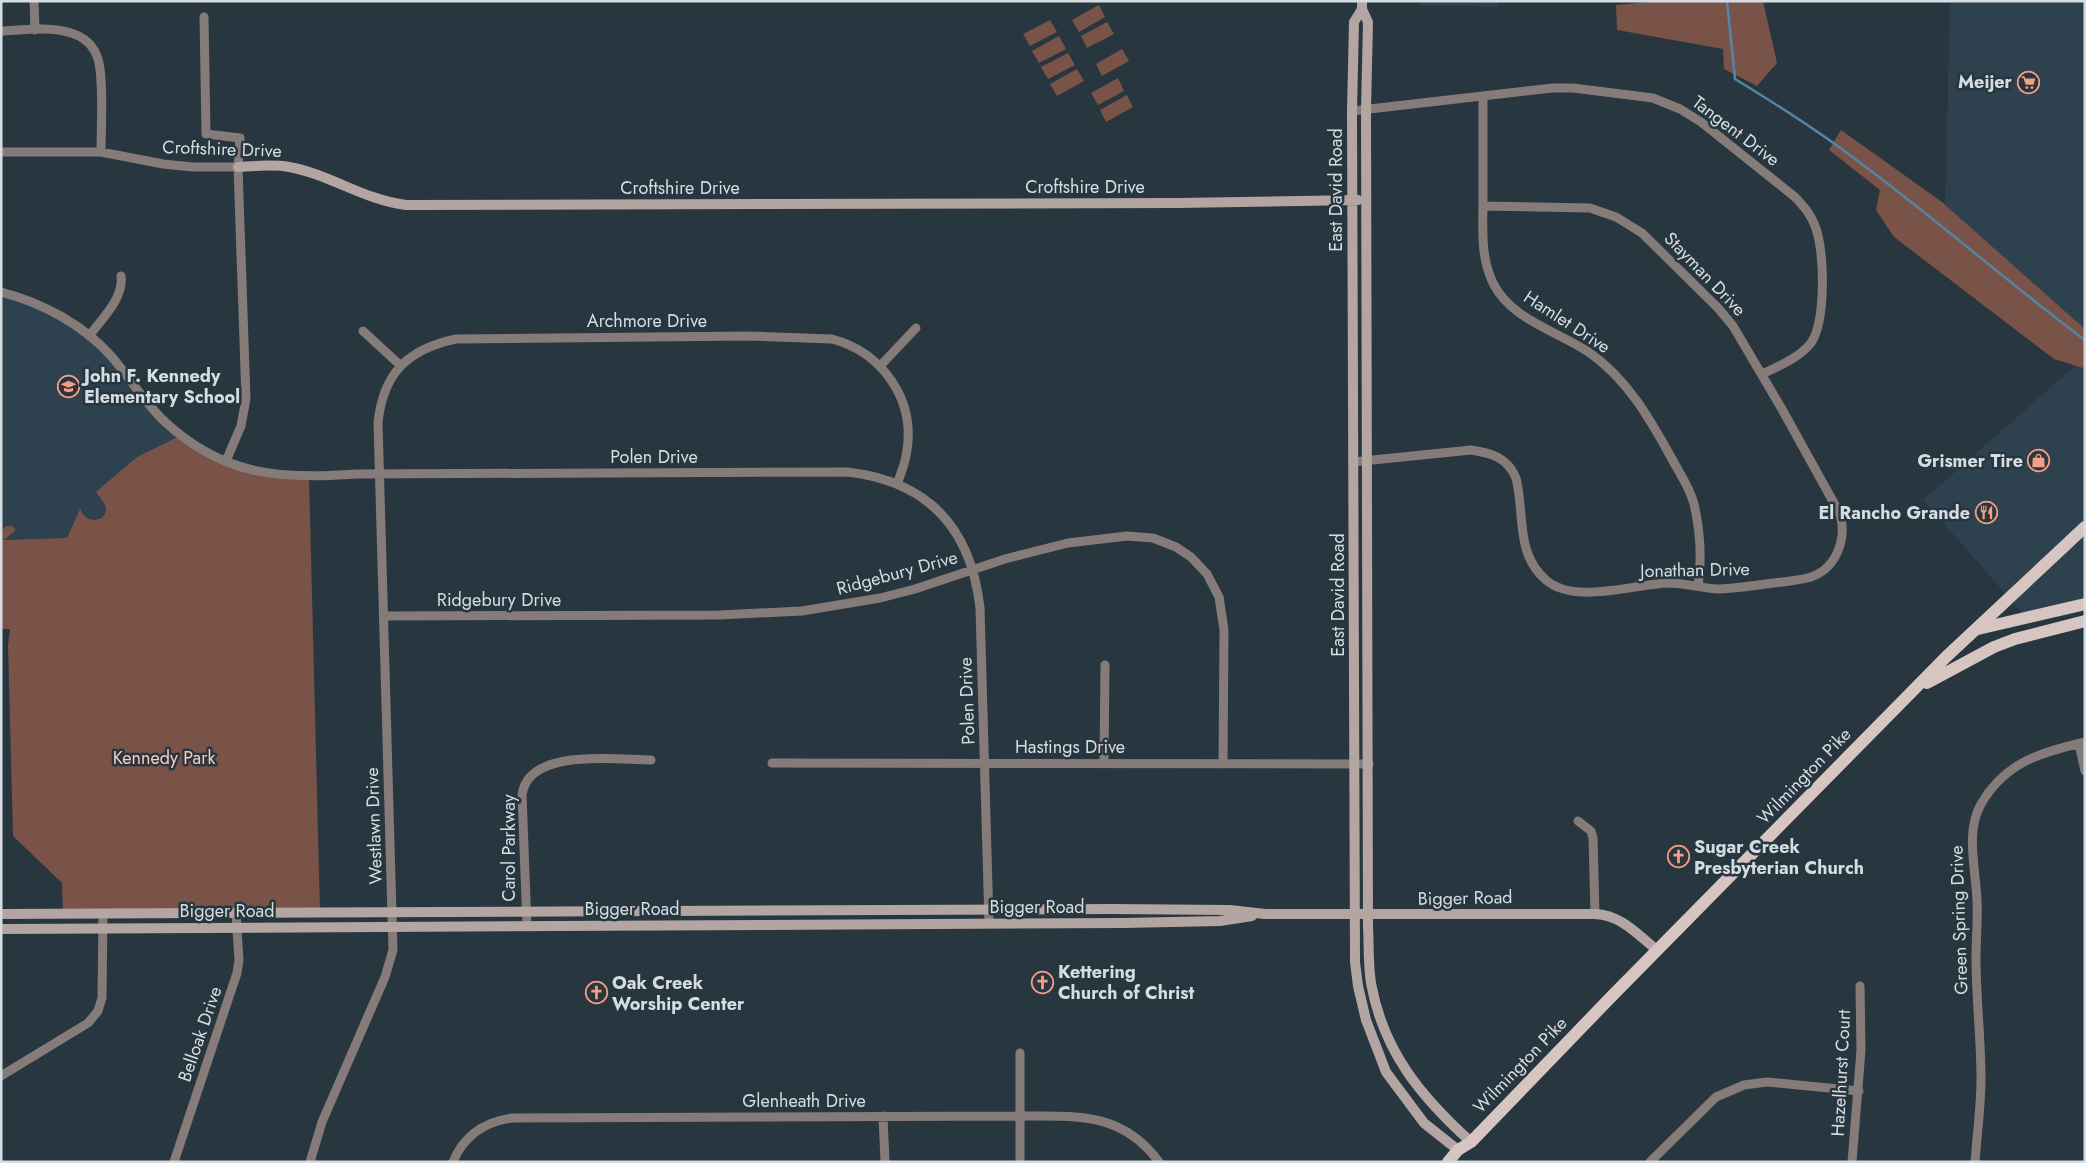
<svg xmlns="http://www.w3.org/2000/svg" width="2086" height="1163" viewBox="0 0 2086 1163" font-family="Jost,sans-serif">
<rect width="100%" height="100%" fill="#28363f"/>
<path fill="#2d414e" d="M1419 1H1497L1498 7 1419 5Z
M1950 1H2085V329L1945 208Z
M1 292 16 296 89 336 182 435 99 496 106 504 105 513 102 518 89 520 84 517 80 509 67 538 1 540Z
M2085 357V602L2027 618 1923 500Z"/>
<path fill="#7a5348" d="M1661 1H1763L1777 63 1757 86 1724 69 1723 49 1617 30 1616 5Z
M1099 5 1105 17 1079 32 1072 20Z
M1050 20 1057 32 1030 46 1023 34Z
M1107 22 1114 34 1087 48 1081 36Z
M1059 36 1066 49 1039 63 1032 51Z
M1122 49 1129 61 1102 76 1096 64Z
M1068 53 1075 65 1048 79 1041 67Z
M1077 69 1084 81 1057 96 1050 84Z
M1118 78 1124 91 1098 105 1091 93Z
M1127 95 1133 107 1106 122 1100 110Z
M1841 130 1942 202 2085 329V366L2083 368 2054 359 1894 237 1876 210 1880 190 1829 150Z
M182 435 226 461 309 476 320 913H63L62 883 13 836 8 645 10 629H1V540H4C0 535 2 529 6 526H12L16 530 4 540 67 538 80 509 79 506C83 517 89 523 102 518 111 507 102 501 96 492L137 457Z"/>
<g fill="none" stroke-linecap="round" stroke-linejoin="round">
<path stroke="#5485a6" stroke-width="2.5" d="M1727 1 1735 79C1776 104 1817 130 1855 159 1934 217 2007 282 2085 340"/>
<path stroke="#857c7a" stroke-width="9" d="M34 1 35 30
M204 17 206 134 240 138 238 167 246 399 241 426 226 461
M1 31C23 30 50 26 71 33 84 37 94 46 98 59 104 79 101 129 101 152
M1483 96C1483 130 1483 164 1483 198 1483 227 1480 256 1493 283 1511 320 1558 331 1590 353 1628 380 1650 419 1672 459 1680 474 1690 488 1694 504 1700 530 1702 559 1698 586
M1352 111 1552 88H1573L1653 98 1680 109 1701 122 1795 197C1803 206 1811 214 1815 226 1825 250 1826 321 1811 343 1799 358 1779 366 1762 374
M1 152H101L163 164 193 167H238
M1 292C41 302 84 325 112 357 129 377 143 400 162 419 220 475 279 480 356 474L847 472C928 481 971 528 980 608L989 923
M363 331 400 365
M89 336C102 319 124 298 121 276
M881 365 916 328
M1353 462 1471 450C1491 453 1507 457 1516 478 1525 513 1515 554 1546 580 1574 605 1634 584 1668 583 1685 583 1701 588 1717 589 1734 589 1750 586 1766 584 1781 582 1797 581 1811 577 1837 568 1847 538 1840 514L1783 411 1733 326 1718 308 1642 233 1616 217 1590 208 1483 206
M384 616 719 615 802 611 880 598 915 589 1005 559 1068 543 1127 536 1153 538 1176 547 1191 557 1207 574 1219 597 1224 630 1223 764
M2079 744 2085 771
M772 763 1369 764
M1104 763 1105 665
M1578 821 1591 831 1593 838 1595 914
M527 926 522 795C528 747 617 760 651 760
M1 1076 88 1023 98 1011 102 998 103 913
M883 1116 885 1162
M174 1162 237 973 239 960 236 914
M310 1162 322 1122 385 977 393 950 378 423C383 373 408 349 456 339L748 336 832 339C881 352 915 398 907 450 906 462 901 473 897 484
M453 1162C464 1135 484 1122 512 1118L1020 1116C1075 1116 1122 1111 1159 1162
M1020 1162V1053
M1650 1162 1716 1097 1744 1085 1767 1082 1859 1091
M1852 1162 1861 1050 1860 986
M1975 1162C1977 1134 1981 1106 1981 1079 1981 1038 1976 998 1976 957 1976 939 1978 920 1977 901 1976 870 1965 832 1981 804 2005 762 2042 752 2085 742"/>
<path stroke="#b3a5a1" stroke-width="10" d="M1362 1V9L1368 22 1366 109 1368 926C1369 945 1368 964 1371 983 1383 1051 1421 1097 1471 1142
M1362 9 1354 22 1352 111 1355 962 1358 986 1366 1020 1386 1072 1424 1123 1458 1150
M238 167C255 166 272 164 289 167 329 174 364 200 406 205L1178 203 1358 200
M1 914 1111 909 1230 910 1265 914H1595C1621 915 1637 934 1657 950
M1 929 1124 923 1220 921 1252 916"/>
<path stroke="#d6c5c0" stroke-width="12" d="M1978 629 2085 604
M1927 683 1994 647 2015 639 2085 621
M1448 1162 1458 1150 1471 1142 1611 997 1946 657 2085 527"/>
</g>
<defs>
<symbol id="supermarket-ring" viewBox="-11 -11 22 22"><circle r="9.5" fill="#28363f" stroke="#f49e86" stroke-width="1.5"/><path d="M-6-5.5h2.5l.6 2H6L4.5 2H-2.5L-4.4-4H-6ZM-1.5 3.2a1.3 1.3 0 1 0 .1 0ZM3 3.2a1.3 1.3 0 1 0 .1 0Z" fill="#f49e86"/></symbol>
<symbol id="school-ring" viewBox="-11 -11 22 22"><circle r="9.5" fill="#28363f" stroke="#f49e86" stroke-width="1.5"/><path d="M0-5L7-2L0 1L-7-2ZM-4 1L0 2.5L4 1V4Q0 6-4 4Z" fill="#f49e86"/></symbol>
<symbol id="shop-ring" viewBox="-11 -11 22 22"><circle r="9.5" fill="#28363f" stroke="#f49e86" stroke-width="1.5"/><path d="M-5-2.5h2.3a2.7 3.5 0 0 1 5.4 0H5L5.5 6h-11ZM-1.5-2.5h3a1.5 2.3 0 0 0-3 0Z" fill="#f49e86"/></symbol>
<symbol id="restaurant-ring" viewBox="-11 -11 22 22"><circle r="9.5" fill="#28363f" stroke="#f49e86" stroke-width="1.5"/><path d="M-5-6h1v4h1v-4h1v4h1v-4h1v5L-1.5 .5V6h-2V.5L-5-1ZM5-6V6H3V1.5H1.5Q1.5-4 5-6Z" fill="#f49e86"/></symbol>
<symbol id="church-ring" viewBox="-11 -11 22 22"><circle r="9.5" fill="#28363f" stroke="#f49e86" stroke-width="1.5"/><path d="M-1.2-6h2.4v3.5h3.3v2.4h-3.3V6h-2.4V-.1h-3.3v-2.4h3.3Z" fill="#f49e86"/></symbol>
</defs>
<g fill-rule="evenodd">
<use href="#supermarket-ring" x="2016" y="70" width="25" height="25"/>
<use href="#school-ring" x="56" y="374" width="25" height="25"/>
<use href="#shop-ring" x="2026" y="448" width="25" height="25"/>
<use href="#restaurant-ring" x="1974" y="500" width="25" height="25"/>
<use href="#church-ring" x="1666" y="844" width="25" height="25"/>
<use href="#church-ring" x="1030" y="970" width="25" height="25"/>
<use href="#church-ring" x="584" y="980" width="25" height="25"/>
</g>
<g text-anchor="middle" stroke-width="5" stroke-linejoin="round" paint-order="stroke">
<g font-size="18" font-weight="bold" fill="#d5dde3" stroke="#28363f" text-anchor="start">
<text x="2012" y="88" text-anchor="end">Meijer</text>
<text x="84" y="382">John F. Kennedy<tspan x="84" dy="21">Elementary School</tspan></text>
<text x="2023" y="467" text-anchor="end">Grismer Tire</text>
<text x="1970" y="519" text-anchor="end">El Rancho Grande</text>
<text x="1694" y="853">Sugar Creek<tspan x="1694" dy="21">Presbyterian Church</tspan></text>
<text x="1058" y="978">Kettering<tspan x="1058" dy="21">Church of Christ</tspan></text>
<text x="612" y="989">Oak Creek<tspan x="612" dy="21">Worship Center</tspan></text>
</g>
<g font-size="18" fill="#d5dde3" stroke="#28363f">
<text transform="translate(1736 131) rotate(37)" y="6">Tangent Drive</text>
<text transform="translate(222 149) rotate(2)" y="6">Croftshire Drive</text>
<text x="1085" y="193">Croftshire Drive</text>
<text x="680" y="194">Croftshire Drive</text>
<text transform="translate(1336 190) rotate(-90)" y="6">East David Road</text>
<text transform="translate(1705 274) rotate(46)" y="6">Stayman Drive</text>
<text x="647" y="327">Archmore Drive</text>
<text transform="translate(1567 322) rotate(33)" y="6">Hamlet Drive</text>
<text x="654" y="463">Polen Drive</text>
<text transform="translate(1695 570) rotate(-1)" y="6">Jonathan Drive</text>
<text transform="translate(897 573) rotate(-15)" y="6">Ridgebury Drive</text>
<text transform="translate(1338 595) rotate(-90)" y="6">East David Road</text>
<text x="499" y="606">Ridgebury Drive</text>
<text transform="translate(967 701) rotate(-92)" y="6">Polen Drive</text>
<text x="1070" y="753">Hastings Drive</text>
<text transform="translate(1804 776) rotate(-46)" y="6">Wilmington Pike</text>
<text transform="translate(374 826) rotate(-92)" y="6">Westlawn Drive</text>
<text transform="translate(509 848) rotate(-90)" y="6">Carol Parkway</text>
<text transform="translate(1465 898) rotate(-1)" y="6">Bigger Road</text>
<text x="1037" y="913">Bigger Road</text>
<text x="632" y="915">Bigger Road</text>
<text x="227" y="917">Bigger Road</text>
<text transform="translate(1959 920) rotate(-92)" y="6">Green Spring Drive</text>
<text transform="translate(200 1034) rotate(-71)" y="6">Belloak Drive</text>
<text transform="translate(1520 1065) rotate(-46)" y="6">Wilmington Pike</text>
<text transform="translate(1841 1073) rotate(-87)" y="6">Hazelhurst Court</text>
<text x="804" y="1107">Glenheath Drive</text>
</g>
<g font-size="18" fill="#fecbbd" stroke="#28363f">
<text x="164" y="764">Kennedy Park</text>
</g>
</g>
<rect width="2086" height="1163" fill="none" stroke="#d5dde3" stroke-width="5"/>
</svg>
